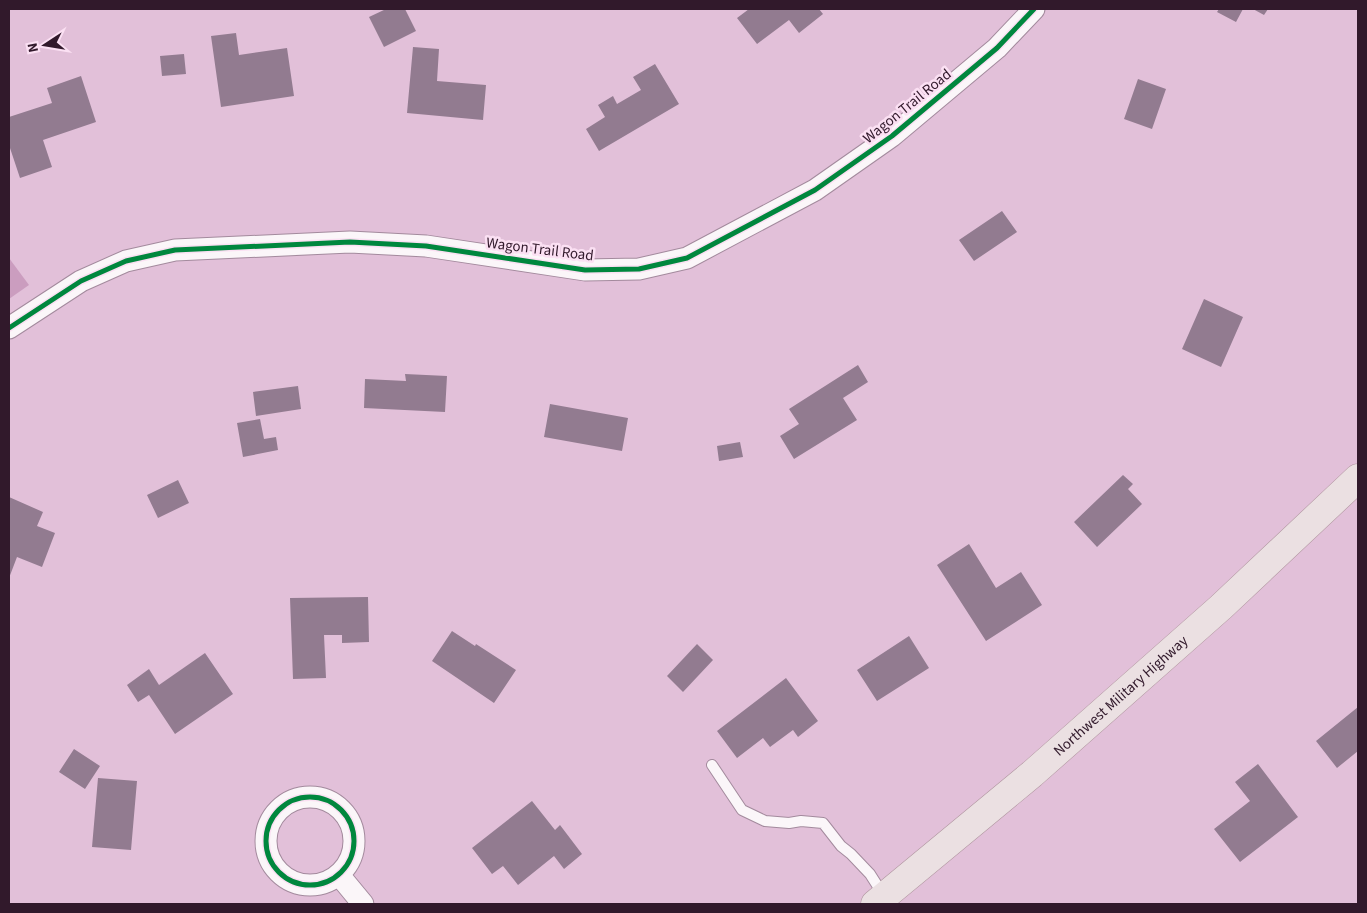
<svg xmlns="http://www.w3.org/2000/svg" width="1367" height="913" viewBox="0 0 1367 913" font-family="'Source Sans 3',sans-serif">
<rect width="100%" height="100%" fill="#e2c0d9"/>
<path fill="#cb9dbf" d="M9 258 29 285 9 299Z"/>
<path fill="#927b90" d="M386 9H405L416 31 384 47 369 17Z
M749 9H819L823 14 799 33 789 20 757 44 737 18Z
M1219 9H1243L1236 22 1217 12Z
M1253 9H1268L1264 15Z
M236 33 239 55 287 48 294 96 221 107 211 36Z
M413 47 439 49 437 81 486 85 483 120 407 113Z
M184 54 186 74 162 76 160 56Z
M655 64 679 104 599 151 586 129 605 117 598 105 613 96 617 104 641 90 633 77Z
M81 76 96 122 43 140 52 167 20 178 9 145V117L52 103 47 88Z
M1138 79 1166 89 1152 129 1124 119Z
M1002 211 1017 232 974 261 959 240Z
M1204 299 1243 317 1221 367 1182 349Z
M858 365 868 382 843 398 857 420 794 459 780 436 799 424 789 409Z
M405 374 447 376 445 412 364 408 365 379 406 381Z
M298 386 301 409 256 416 253 392Z
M550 404 628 418 622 451 544 437Z
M260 419 264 439 276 437 278 450 243 457 237 423Z
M740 442 743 457 719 461 717 446Z
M1123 475 1133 484 1128 489 1142 504 1097 547 1074 522Z
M178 480 189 503 158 518 147 495Z
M9 497 43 512 37 526 55 533 42 567 17 557 9 578Z
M969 544 996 588 1021 572 1042 605 986 641 937 565Z
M368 597 369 642 342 643V635H324L326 678 293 679 290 598Z
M452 631 475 646 476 644 516 670 494 703 432 661Z
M909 636 929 668 877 701 857 670Z
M697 644 713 660 683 692 667 676Z
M205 653 233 694 175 734 149 695 138 702 127 685 149 669 159 685Z
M786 678 818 721 798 737 793 730 770 747 763 738 737 758 717 731Z
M1358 707V751L1337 768 1316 741Z
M74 749 100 766 85 789 59 772Z
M1258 764 1298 817 1240 862 1214 829 1250 801 1235 782Z
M98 778 137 781 131 850 92 847Z
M532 801 555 830 560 825 582 854 564 869 554 856 518 885 503 866 492 874 472 848Z"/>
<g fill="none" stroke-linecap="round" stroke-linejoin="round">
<defs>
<path id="service" d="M712 765 742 810 765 821 789 823 801 821 823 823 841 846 851 854 870 874 884 896"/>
<path id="minor" d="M9 328 81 281 126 261 175 250 350 242 426 246 585 270 639 269 687 258 815 190 892 136 997 48 1034 9
M266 841a44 44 0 1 1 88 0a44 44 0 1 1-88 0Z
M339 875 363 904"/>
<g id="primary">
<path id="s1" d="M875 904 1032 774 1221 607 1358 478"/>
</g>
</defs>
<use href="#service" stroke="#a38a9d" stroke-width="12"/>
<use href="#minor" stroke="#a38a9d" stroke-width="23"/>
<use href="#primary" stroke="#af949e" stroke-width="29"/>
<use href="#service" stroke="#fbf6f9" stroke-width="10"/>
<use href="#minor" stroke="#fbf6f9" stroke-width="21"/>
<use href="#primary" stroke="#ebe0e2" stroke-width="28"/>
<defs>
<path id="cycleway" d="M9 328 81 281 126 261 175 250 350 242 426 246 585 270 639 269 687 258 815 190 892 136 997 48 1034 9
M266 841a44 44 0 1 1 88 0a44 44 0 1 1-88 0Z"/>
</defs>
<use href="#cycleway" stroke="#fbe0f3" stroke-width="8"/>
<use href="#cycleway" stroke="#00873e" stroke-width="5"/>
</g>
<g text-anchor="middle" stroke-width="5" stroke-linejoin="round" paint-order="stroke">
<g font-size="15" fill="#31192b" stroke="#fbe0f3">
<text transform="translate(907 106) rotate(-39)" y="5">Wagon Trail Road</text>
<text transform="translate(540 249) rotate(7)" y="5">Wagon Trail Road</text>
<text dy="5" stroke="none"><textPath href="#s1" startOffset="322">Northwest Military Highway</textPath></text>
</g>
</g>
<rect width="1367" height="913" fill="none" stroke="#31192b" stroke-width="20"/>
<g transform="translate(45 45) rotate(258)" stroke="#fbe0f3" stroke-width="4" paint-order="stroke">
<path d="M0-4L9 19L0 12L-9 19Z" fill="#31192b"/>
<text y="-8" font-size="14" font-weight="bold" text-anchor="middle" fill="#31192b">N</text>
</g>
</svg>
